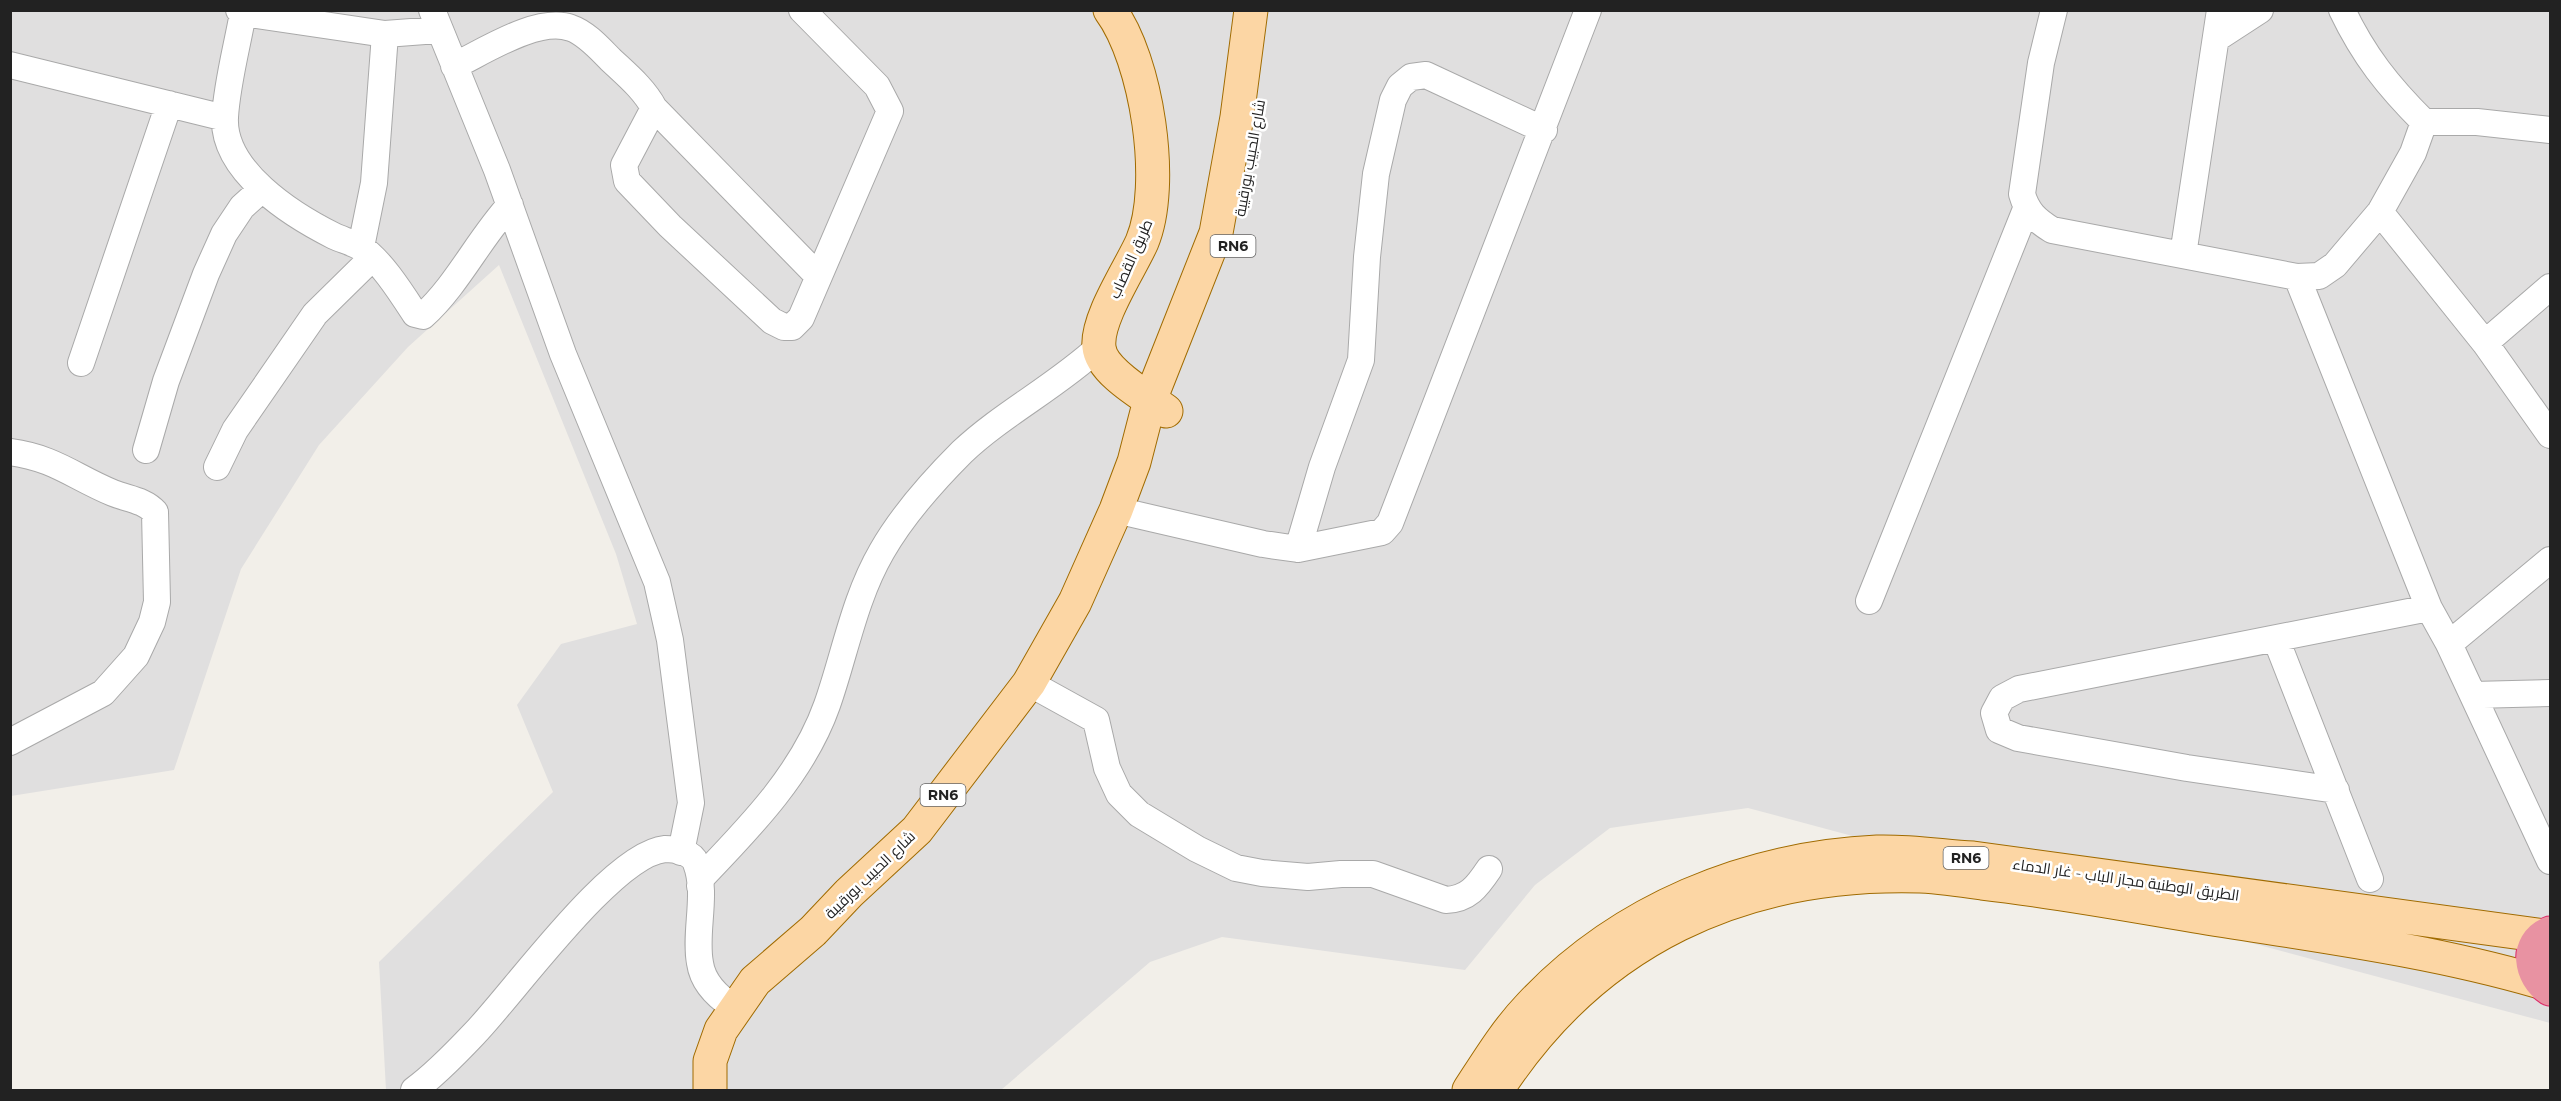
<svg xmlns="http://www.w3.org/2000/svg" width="2561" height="1101" viewBox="0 0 2561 1101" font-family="Montserrat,Cairo,sans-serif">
<rect width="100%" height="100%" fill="#f2efe9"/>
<path fill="#e0dfdf" d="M11 11H2550V1023L1748 808 1610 828 1535 885 1465 970 1222 937 1150 962 1001 1090H386L379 962 553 792 517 705 561 644 637 624 616 554 499 265 408 347 319 445 241 569 174 770 11 796Z"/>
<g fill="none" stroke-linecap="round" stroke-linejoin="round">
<defs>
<path id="minor" d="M239 10 243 13 385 34 438 30
M432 10 497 170 563 354 657 582 670 640 691 803 681 852
M2054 10 2041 63 2022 194C2027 212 2036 220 2052 230L2297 277 2319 276 2335 265 2380 212 2413 153 2424 122
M2342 10C2364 56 2388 86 2424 122H2477L2550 130
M243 13C237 47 227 83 225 117 222 171 292 215 334 236 342 240 352 242 360 247 380 259 402 294 415 314L423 316C458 284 478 240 510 205
M2217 38 2260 10
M10 65 225 118
M454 66C485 51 538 16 571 28 586 33 600 49 611 60 627 75 644 89 654 108L624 165 627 181 670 226 772 321 784 327H792L801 318 890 111 877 86 802 10
M654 108 818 276
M2380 212 2485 343 2550 435
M361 247 374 183 385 34
M2183 255 2220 10
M2297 277 2429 608 2449 644 2550 861
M2485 343 2550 287
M81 363 169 104
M146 450 166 381 206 274 224 234 242 207 262 189
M10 452C55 458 74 477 113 493 128 499 144 500 155 512L157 602 152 622 136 656 103 693 10 742
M217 467 235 430 315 314 371 259
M1116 510 1263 544 1298 549 1382 532 1390 523 1588 10
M1298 549 1322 467 1361 360 1367 257 1376 174 1393 100 1400 86 1411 77 1426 75 1544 130
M1869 601 2026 209
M2276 639 2370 879
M2449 644 2550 560
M1029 683 1096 720 1107 768 1119 794 1139 814 1197 849 1236 868 1262 873 1308 877 1341 874H1373L1446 900C1468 899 1477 887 1489 869
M2473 695 2550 693
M2336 790 2187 768 2018 738 1999 730 1994 713 2002 698 2019 689 2429 608
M700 886 702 877C750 827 803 773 827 705 845 654 854 599 882 551 902 516 933 481 962 452 1002 414 1057 386 1099 347
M414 1090C435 1075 456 1053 474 1034 513 994 612 854 665 849 675 849 692 852 696 863 708 894 694 932 700 963 703 984 719 998 735 1008"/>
<path id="major" d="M1110 10C1147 60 1166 185 1142 242 1130 269 1096 319 1099 347 1101 372 1147 397 1166 411
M710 1090V1061L721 1030 755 981 813 931 849 893 917 830 1029 683 1075 602 1116 510 1134 462 1150 400 1216 233 1237 117 1251 10
M1469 1090C1488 1061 1506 1031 1530 1006 1620 910 1747 858 1877 852 1909 851 1941 856 1973 858L2544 936
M1497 1090C1595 939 1742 871 1920 876 1941 877 1962 880 1982 883 2054 891 2124 904 2195 916 2311 935 2427 949 2540 982"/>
<path id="highway" d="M2550 933C2524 944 2530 976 2550 989"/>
</defs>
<use href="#minor" stroke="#a9a9a9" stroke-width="28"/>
<use href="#major" stroke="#a06b00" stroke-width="35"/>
<use href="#highway" stroke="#dc2a67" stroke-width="35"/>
<use href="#minor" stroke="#fff" stroke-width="26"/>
<use href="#major" stroke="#fcd6a4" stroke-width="33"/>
<use href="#highway" stroke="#e892a2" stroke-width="33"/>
</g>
<g text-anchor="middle" stroke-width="5" stroke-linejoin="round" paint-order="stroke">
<g fill="#fff" stroke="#646464" stroke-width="1.5">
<rect x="1210.5" y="235" width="45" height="22" rx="4.5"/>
<rect x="920.5" y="784" width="45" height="22" rx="4.5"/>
<rect x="1943.5" y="847" width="45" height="22" rx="4.5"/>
</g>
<g font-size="14" font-weight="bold" fill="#222">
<text x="1233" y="251">RN6</text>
<text x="943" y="800">RN6</text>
<text x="1966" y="863">RN6</text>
</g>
<g font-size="15" fill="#222" stroke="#fff">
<text transform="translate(1250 158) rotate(-80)" y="5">شارع الحبيب بورقيبة</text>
<text transform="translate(1131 259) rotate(-66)" y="5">طريق القصاب</text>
<text transform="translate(870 875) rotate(-44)" y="5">شارع الحبيب بورقيبة</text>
<text transform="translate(2126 880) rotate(8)" y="5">الطريق الوطنية مجاز الباب - غار الدماء</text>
</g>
</g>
<rect width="2561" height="1101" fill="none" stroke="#222222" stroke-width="24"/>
</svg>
